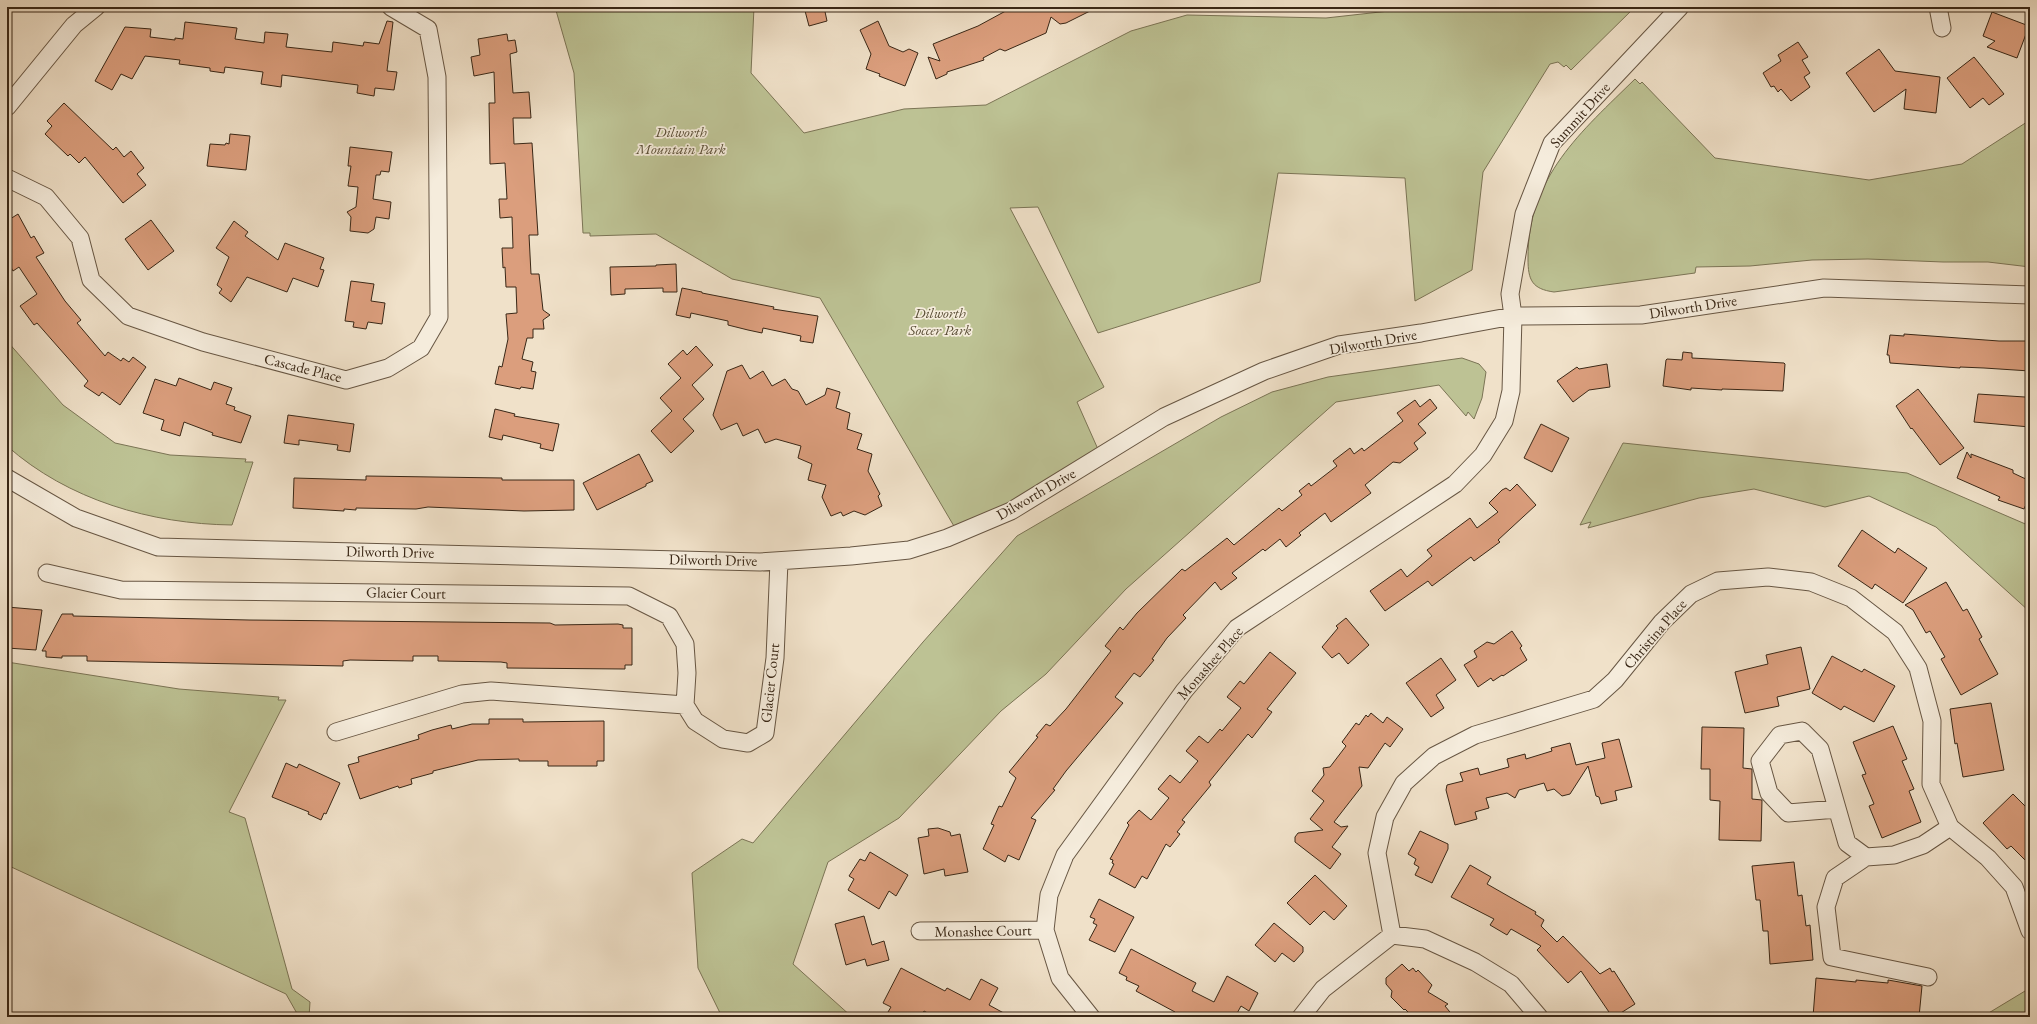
<svg xmlns="http://www.w3.org/2000/svg" width="2037" height="1024" viewBox="0 0 2037 1024" font-family="'EB Garamond',serif">
<rect width="100%" height="100%" fill="#f0e1c9"/>
<filter id="stains"><feTurbulence type="fractalNoise" baseFrequency=".005" numOctaves="4"/><feColorMatrix values="0 0 0 0 .2 0 0 0 0 .09 0 0 0 0 .02 0 0 0 .5 -.17"/></filter>
<radialGradient id="worn" r=".72"><stop offset=".6" stop-color="#630" stop-opacity="0"/><stop offset="1" stop-color="#630" stop-opacity=".3"/></radialGradient>
<path fill="#bdc294" stroke="#7b7455" d="M555 7H754L751 73 804 133 904 109 986 105 1131 31 1187 15 1326 18 1425 7H1635L1571 70 1566 65 1564 67 1558 62 1550 64 1483 172 1472 270 1415 301 1405 178 1278 173 1260 282 1098 333 1038 207 1010 208 1104 387 1077 402 1101 456 958 533 820 298 732 279 656 234 590 236V233H583L574 73Z
M1635 79 1640 84 1642 82 1715 158 1869 180 1962 164 2030 120V267L1988 262H1943L1868 259 1812 260 1750 266 1696 267 1695 273 1554 292C1532 289 1528 280 1528 259 1527 177 1582 131 1635 79Z
M7 341 63 405 115 443 170 455 246 459 245 462H253L232 525C151 524 68 500 7 446Z
M1462 358 1479 364 1486 372 1482 398 1474 419 1468 412 1466 416 1439 385 1336 402 1126 589 1046 674 1001 711 899 818 828 862 793 964 852 1017H722L698 968 692 873 742 839 753 843 923 642 1017 536 1221 417 1272 392 1328 377Z
M1623 443 1907 473 2030 526V761L2026 756 2029 611 1936 527 1869 496 1825 507 1754 489 1699 498 1588 528 1591 522 1580 525Z
M7 662 179 689 279 697 278 700H286L229 812 245 818 292 989 310 1002 309 1017H305L302 1012V1017H299L286 994 7 865Z
M2030 988V1017H1982Z"/>
<path fill="#db9e7d" stroke="#392716" d="M804 7H824L827 21 809 26Z
M1013 7H1098L1066 23 1060 24 1051 17 1046 33 1005 51 1000 49 983 58 984 60 947 72V74L936 79 928 57 940 61 933 44 978 26Z
M1992 12 2029 26 2017 58 1987 47 1995 41 1983 36Z
M387 21 393 22 387 71 397 72 394 90 375 88 374 96 357 93 358 85 282 75 281 87 261 84 263 72 225 67 224 73 210 71V68L179 64 180 60 145 56 132 79 121 74 112 90 95 81 125 27 151 29 150 37 175 40V38L183 39 185 22 237 28 235 39 264 43 265 32 288 34 286 47 332 52 333 42 363 46 364 42 379 44Z
M878 21 889 46 903 52 909 49 918 53 905 86 879 76 880 74 866 69 871 54 860 30Z
M507 34 508 41 515 40 517 52 510 54 513 93 529 92 531 118H513L514 144 532 143 538 235H529L531 274H539L543 310 550 315 543 320 544 329H533V338H527L522 359 533 362 531 371 536 372 533 389 521 387 520 389 495 384 499 366 502 367 508 339 506 314 517 313 516 287H506L505 267 503 268 502 248H513L512 217 500 218 499 199H507L505 163 490 164 489 103H495L494 72 474 76 471 57 480 55 478 39Z
M1798 42 1808 57 1802 60 1810 73 1804 77 1810 87 1791 101 1781 89 1778 92 1774 86 1771 87 1763 73 1781 61 1778 55Z
M1879 49 1895 71 1940 77 1936 113 1904 109 1906 89 1874 112 1846 73Z
M1974 57 2004 94 1989 105 1983 98 1970 108 1947 78Z
M64 103 113 150 116 147 124 157 131 151 144 168 137 174 146 185 123 203 85 157 79 163 70 154 68 156 45 134 52 126 47 121Z
M230 134 250 136 246 170 207 166 210 144 225 145 226 143 229 144Z
M350 147 392 152 389 172 381 171 380 175H376L373 199 391 202 389 219 376 217 374 229 368 233 350 231 351 217 347 212 356 207 358 187 348 186 351 166H348Z
M18 214 31 238 34 236 44 253 36 257 65 301 81 320 77 323 105 356 108 352 121 361 123 358 129 362 133 357 146 367 120 405 102 392 99 396 84 386 88 381 37 323 34 325 20 306 37 294 19 267 13 271 7 260V221Z
M151 220 174 251 148 270 125 239Z
M234 221 248 232 245 236 278 260 285 243 324 258 320 269 324 270 318 287 293 278 287 292 247 277 231 302 219 293 222 289 217 285 229 257 216 248Z
M676 264 677 292H663V288L625 289V294L611 295 610 267 656 266V265Z
M351 281 374 284 371 301 385 303 382 324 368 322 366 329 353 327 354 322 345 321Z
M682 288 702 292V293L774 307 773 309 818 316 813 343 800 341 801 336 763 328 762 333 748 330 728 325V321L691 313 690 318 676 315Z
M1904 334 1999 341H2030V371L1984 368 1960 367V368L1890 363 1889 355H1887L1890 335 1904 336Z
M696 346 713 365 692 385 704 399 683 419 694 431 671 453 651 431 672 411 660 398 681 378 668 364 683 350 687 355Z
M1683 352 1692 353V358L1784 363 1785 364 1783 391 1722 389V390L1691 388V390L1663 386 1666 360 1667 359 1682 360Z
M1607 364 1610 387 1589 390 1573 402 1557 381 1577 367 1579 369Z
M742 365 750 379 763 371 772 386 785 379 792 389 798 391 806 405 825 395 827 388 840 392 836 408 850 413 847 429 862 434 857 449 872 454 868 471 880 494 878 496 882 506 865 515 854 511 843 516 841 512 831 516 822 497 826 485 808 480 812 464 798 458 801 446 776 439 765 443 758 429 743 436 737 423 721 430 713 415 727 371Z
M179 378 211 390 214 382 232 388 226 404 235 407 234 410 251 416 241 443 212 435 213 433 184 422 180 436 161 430 164 420 143 413 155 379 176 386Z
M1918 389 1964 448 1940 465 1912 428 1911 429 1896 406Z
M1978 394 2025 397 2027 399H2030V427L1974 422Z
M1430 399 1437 408 1418 424 1426 433 1414 443 1418 449 1400 463 1393 462 1365 485 1371 493 1331 522 1325 513 1299 533 1301 535 1286 547 1280 539 1265 551 1263 549 1232 573 1237 578 1221 590 1215 582 1183 615 1186 618 1167 638 1152 659 1154 660 1140 677 1134 673 1115 697 1123 703 1066 771 1053 789 1055 790 1031 818 1036 820 1019 860 1008 855 1005 862 983 849 994 825 991 824 999 806 1002 807 1016 778 1009 772 1038 737 1036 736 1046 724 1050 726 1066 709 1111 651 1105 646 1120 627 1123 630 1137 613 1182 569 1185 571 1227 538 1234 545 1279 508 1282 511 1302 495 1299 491 1309 483 1311 486 1337 466 1333 461 1350 448 1354 454 1362 448 1364 451 1403 421 1397 413 1415 400 1420 407Z
M495 409 515 414 514 416 559 424 553 451 540 448 541 444 503 435 502 440 489 437Z
M288 415 354 424 350 452 337 450 338 445 299 440V445L284 443Z
M1541 424 1569 438 1552 472 1524 458Z
M1967 452 1971 458V454L2013 470V473L2030 481V502H2027L2024 509 1998 500 2000 497 1957 478Z
M639 454 653 481 646 484V486L597 510 583 483Z
M366 476 502 478V480H574V510L524 511 428 507 416 509 356 508V510L344 509V511L293 508 294 478 366 480Z
M1517 484 1536 505 1498 540 1500 542 1474 561 1471 557 1432 586 1428 581 1385 611 1370 591 1401 569 1407 577 1432 556 1427 550 1470 518 1477 528 1498 512 1489 503 1502 490 1506 488 1510 491Z
M1862 530 1895 553 1898 548 1927 568 1903 603 1875 584 1872 589 1838 566Z
M1946 582 1963 611 1967 609 1982 637 1979 639 1998 674 1961 695 1941 659 1945 657 1930 631 1926 633 1913 610 1905 605Z
M7 607 42 610 36 650 7 648Z
M62 614H73V616L249 620 550 623 555 625 618 624 623 625V628H632V665H625V669L507 668V663L501 662 438 661V656H413V661L350 660 343 661V666L87 661V656H62V658L46 657V651H42Z
M1346 618 1369 645 1348 664 1339 653 1332 658 1322 647 1338 628 1336 626Z
M1512 631 1522 646 1520 648 1527 660 1503 676 1502 675 1493 681 1491 678 1478 687 1464 665 1477 657 1474 651 1487 642 1494 644Z
M1801 647 1810 689 1777 697 1779 706 1745 713 1735 672 1768 664 1766 655Z
M1270 652 1296 673 1267 709 1272 712 1252 738 1248 734 1209 782 1211 785 1182 820 1185 822 1177 832 1180 834 1170 847 1166 844 1147 879 1142 876 1135 888 1109 874 1114 864 1112 863 1113 860 1110 859 1129 825 1127 823 1139 810 1151 820 1169 798 1158 789 1170 775 1180 783 1198 761 1186 751 1199 736 1208 743 1220 729 1222 731 1241 708 1227 697 1240 681 1244 684Z
M1832 656 1862 672 1864 669 1895 686 1874 722 1844 706 1841 710 1812 693Z
M1441 658 1456 680 1436 695 1444 708 1431 717 1406 683Z
M1991 703 2004 770 1963 777 1957 743 1955 744 1950 709Z
M1371 713 1383 723 1387 717 1403 729 1390 747 1385 743 1368 768 1359 767 1362 786 1334 822 1341 827 1348 826 1332 847 1341 854 1330 869 1295 842V837L1298 833 1323 830 1310 819 1324 801 1312 791 1324 775 1323 768 1330 767 1346 746 1342 742 1356 723 1359 725 1366 715 1368 717Z
M489 719H523V722L604 721V761H597V766H548V761H519V759L478 760 433 771V773L411 779 412 784 399 788 398 786 360 799 348 765 359 762 358 757 419 739 418 735 432 730 451 725 452 729 472 724H489Z
M1893 726 1907 759 1902 761 1914 789 1909 791 1921 822 1882 838 1869 806 1874 804 1862 775 1866 774 1853 742Z
M1702 727 1744 728 1743 768 1752 769V799L1762 800 1761 841 1719 840 1720 801 1710 800V769H1701Z
M1619 739 1632 787 1615 791 1617 800 1601 804 1599 797 1596 796 1588 766 1570 794 1562 796 1554 789 1547 791 1544 783 1519 790 1515 798 1507 793 1486 798 1489 808 1475 812 1477 819 1455 825 1446 790 1447 785 1463 781 1460 773 1478 768 1480 775 1509 767 1507 759 1525 754 1526 759 1552 751 1551 748 1570 743 1576 765 1605 758 1602 743Z
M286 763 297 768 299 764 340 783 326 814 324 813 321 820 308 814 309 812 272 797Z
M2013 794 2030 811V865L2011 846 2007 849 1983 823Z
M938 828 950 832 951 836 960 834 968 872 945 876 944 869 924 874 918 838 929 836 928 829Z
M1420 831 1448 844V849L1432 883 1415 875 1419 867 1414 864 1416 859 1408 854Z
M870 852 908 875 896 896 889 891 879 909 848 890 854 879 849 876 860 859 865 861Z
M1794 862 1798 896 1802 895 1806 926 1810 925 1813 960 1770 964 1768 931H1763L1760 900H1756L1752 866Z
M1470 865 1491 877 1487 884 1536 912 1535 914 1544 920 1541 926 1557 942 1563 936 1600 974 1610 968 1612 972 1614 971 1635 1004 1616 1016 1611 1015 1581 971 1568 983 1537 950 1541 946 1511 929 1507 935 1490 925 1494 919 1451 897Z
M1315 875 1347 906 1334 920 1324 911 1310 925 1287 903Z
M1099 899 1134 917 1115 952 1089 940 1097 925 1093 923 1095 919 1090 917Z
M864 916 872 945 884 941 889 960 867 966 865 959 846 965 835 924Z
M1274 923 1303 947V952L1294 962 1282 953 1275 962 1255 945Z
M1131 949 1196 983 1192 991 1214 1002 1227 976 1258 993 1249 1011 1241 1006 1235 1017H1173L1175 1012 1136 991 1139 986 1126 980 1127 977 1119 973Z
M1402 964 1409 971 1413 968 1416 972 1418 970 1432 985 1428 992 1448 1004 1445 1006 1454 1017H1413L1405 1009 1404 1010 1391 997 1392 991 1386 984V978Z
M901 968 945 991 947 988 970 1000 981 979 998 988 989 1005 1011 1017H935L924 1011 920 1017H898L888 1012 891 1007 883 1003Z
M1816 978 1856 982V980L1888 983V980L1922 986 1919 1017H1813Z"/>
<g fill="none" stroke-linecap="round" stroke-linejoin="round">
<defs>
<path id="minor" d="M1938 7 1942 28
M7 107 74 25 96 7
M7 178 46 197 80 238 91 280 128 316 203 342 346 380 388 368 421 348 439 317 437 77 428 29 391 7
M7 478 76 518 158 547 760 562 851 556 909 550 947 538 1011 511 1164 417 1264 371 1339 345 1421 333 1513 316 1641 315 1824 288 2030 295
M47 573 121 590 629 596 669 616 685 644 687 673 685 705 695 721 723 739 748 743 765 733 775 658 779 561
M336 732 462 694 491 691 685 705
M1837 809 1788 813 1769 793 1760 761 1780 735 1802 731 1820 749 1847 843 1866 857 1894 855 1923 845 1950 827
M1866 857 1835 878 1826 907 1832 957 1928 977
M920 931 1045 930
M1392 935 1377 853 1385 817 1404 783 1434 756 1475 735 1594 699 1615 680 1662 622 1691 594 1718 581 1768 577 1811 582 1851 598 1895 632 1918 668 1932 721 1931 784 1950 827 1988 858 2014 887 2030 931
M1091 1017 1060 978 1045 930 1049 895 1065 855 1184 691 1237 628 1455 484 1483 455 1504 421 1511 391 1513 316 1510 294 1524 214 1552 143 1680 7
M1301 1017 1323 989 1392 935 1425 939 1475 962 1511 984 1539 1017"/>
</defs>
<use href="#minor" stroke="#675643" stroke-width="19"/>
<use href="#minor" stroke="#f5ecdc" stroke-width="17"/>
</g>
<g text-anchor="middle" stroke-width="3.5" stroke-linejoin="round" paint-order="stroke">
<g font-size="15" fill="#392716" stroke="#f5ecdc">
<text transform="translate(1580 115) rotate(-48)" y="5">Summit Drive</text>
<text transform="translate(1693 307) rotate(-9)" y="5">Dilworth Drive</text>
<text transform="translate(1373 342) rotate(-10)" y="5">Dilworth Drive</text>
<text transform="translate(303 368) rotate(14)" y="5">Cascade Place</text>
<text transform="translate(1036 494) rotate(-30)" y="5">Dilworth Drive</text>
<text transform="translate(390 552) rotate(1)" y="5">Dilworth Drive</text>
<text transform="translate(713 560) rotate(1)" y="5">Dilworth Drive</text>
<text transform="translate(406 593) rotate(1)" y="5">Glacier Court</text>
<text transform="translate(1655 634) rotate(-49)" y="5">Christina Place</text>
<text transform="translate(1210 663) rotate(-49)" y="5">Monashee Place</text>
<text transform="translate(770 683) rotate(-84)" y="5">Glacier Court</text>
<text transform="translate(983 931) rotate(-1)" y="5">Monashee Court</text>
</g>
<g font-size="15" font-style="italic" fill="#5a4e36" stroke="#f5ecdc">
<text x="681" y="137">Dilworth<tspan x="681" dy="17">Mountain Park</tspan></text>
<text x="940" y="318">Dilworth<tspan x="940" dy="17">Soccer Park</tspan></text>
</g>
</g>
<rect width="2037" height="1024" fill="none" stroke="#f0e1c9" stroke-width="24"/>
<rect x="8" y="8" width="2021" height="1008" fill="none" stroke="#392716" stroke-width="2"/>
<rect x="12" y="12" width="2013" height="1000" fill="none" stroke="#392716"/>
<rect width="100%" height="100%" filter="url(#stains)"/>
<rect width="100%" height="100%" fill="url(#worn)"/>
</svg>
